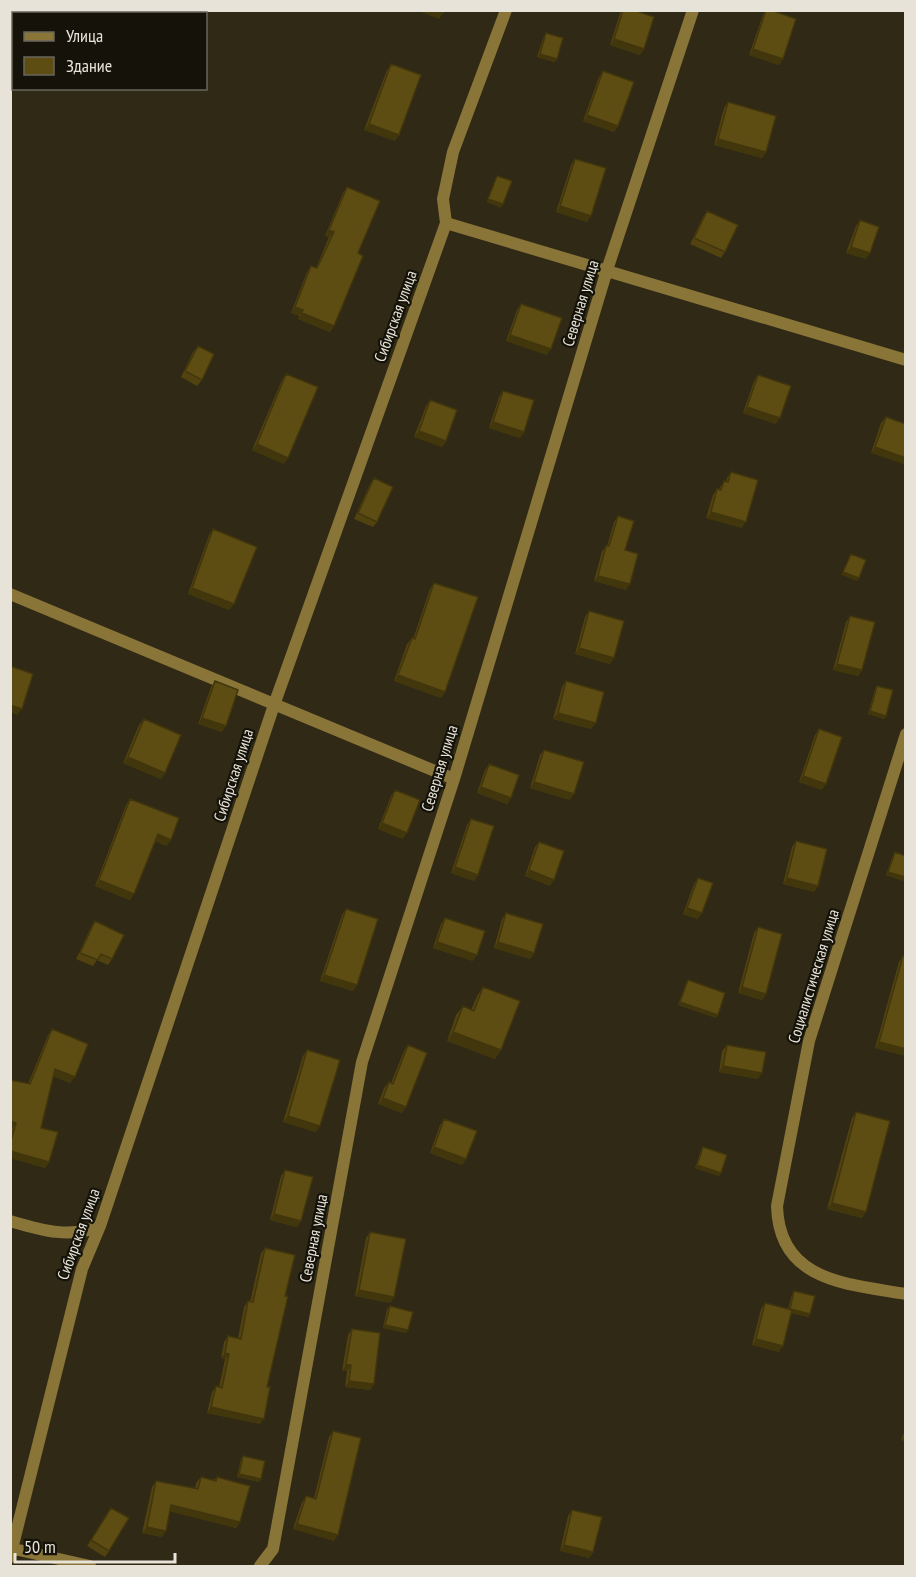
<svg xmlns="http://www.w3.org/2000/svg" width="916" height="1577" viewBox="0 0 916 1577" font-family="'PT Sans Narrow',sans-serif">
<rect width="100%" height="100%" fill="#2f2916"/>
<g fill="none" stroke-linecap="round" stroke-linejoin="round">
<path stroke="#8a7538" stroke-width="12" d="M446 223 906 360
M10 594 454 779
M906 734 809 1041 777 1206C779 1282 848 1284 906 1294
M10 1221C41 1230 70 1239 100 1226
M10 1548 90 1566
M10 1557 82 1269 100 1226 274 705 446 223 443 199 453 152 506 10
M260 1566 273 1549 362 1062 454 779 607 270 693 10"/>
</g>
<path fill="#514210" d="M622 10H634L640 55 610 45 620 13Z
M766 10H771L783 59 779 65 749 55 763 15Z
M546 33 557 59 554 62 537 57 544 36Z
M391 64 395 141 364 130 387 70Z
M603 71 618 126 614 132 583 121 599 77Z
M728 102 766 152 762 158 714 145 724 108Z
M575 159 587 222 556 212 571 165Z
M347 187 358 253 334 326 330 332 298 319 299 316 291 313 307 272 311 266 316 268 329 237 325 236 343 193Z
M707 211 725 252 721 258 690 244 703 217Z
M860 220 866 259 846 253 856 226Z
M521 304 547 355 506 341 517 310Z
M198 346 202 380 197 386 181 377 193 352Z
M286 374 284 464 252 450 282 380Z
M758 375 776 424 743 413 754 381Z
M503 391 524 432 520 438 489 428 499 397Z
M430 400 446 441 442 447 414 437 426 406Z
M886 417 906 424 871 453 881 423Z
M731 472 742 528 706 518 713 495 717 489H719L724 481H726L727 478Z
M374 478 377 522 373 527 354 519 370 484Z
M618 516 625 550 626 590 594 581 602 551 607 546 614 522Z
M213 529 234 604 229 610 188 594 209 535Z
M434 583 445 692 441 698 394 681 407 644 412 638 413 639 430 589Z
M589 611 610 664 575 654 585 617Z
M850 616 862 670 858 676 833 670 846 622Z
M215 681 222 732 198 724 211 687Z
M566 681 591 729 553 719 562 687Z
M877 686 886 716 884 719 868 714 875 689Z
M144 719 161 779 123 763 139 725Z
M819 729 822 790 799 782 815 735Z
M544 750 570 800 530 788 540 755Z
M489 764 511 798 507 804 477 793 485 770Z
M395 790 403 839 378 829 391 796Z
M130 799 171 840 166 846 155 841 130 900 95 886 126 805Z
M471 819 478 875 474 881 451 873 467 825Z
M796 841 818 886 814 892 783 884 792 847Z
M539 842 550 886 525 876 535 847Z
M895 852 903 881 886 875 893 855Z
M698 878V919L683 914 694 884Z
M346 909 353 991 320 981 342 915Z
M506 913 534 953 530 959 494 948 502 919Z
M445 918 473 961 433 948 441 924Z
M95 921 112 959 108 965 97 960 93 966 76 959 91 927Z
M758 927 766 994 762 1000 738 993 754 933Z
M903 956 906 1056 875 1048 899 962Z
M688 980 716 1018 678 1005 686 983Z
M483 987 495 1059 447 1041 456 1015 463 1006 471 1010 477 996Z
M52 1029 70 1083 53 1076 41 1128 49 1162 45 1168 10 1158V1135L12 1129 10 1128V1080L28 1084 48 1035Z
M408 1045 402 1113 378 1104 384 1088 389 1082 391 1083 404 1051Z
M727 1045 758 1079 719 1072 722 1051Z
M307 1050 316 1132 283 1122 303 1056Z
M856 1112 862 1218 827 1209 852 1118Z
M444 1119 466 1159 462 1165 430 1153 440 1125Z
M703 1147 721 1173 719 1176 695 1168 701 1150Z
M285 1170 301 1221 297 1227 270 1220 281 1176Z
M370 1232 394 1297 390 1303 355 1296 366 1238Z
M265 1248 285 1296 260 1424 207 1413 212 1392 216 1386 219 1387 225 1359 221 1358 224 1342 228 1336 238 1338 244 1307 248 1301 250 1302 261 1253Z
M794 1291 810 1314 808 1317 791 1313 779 1352 752 1345 761 1309 765 1303 788 1309 792 1294Z
M390 1306 408 1330 406 1333 383 1328 387 1309Z
M352 1329 374 1384 370 1390 345 1387 347 1371H342L348 1335Z
M906 1428V1441L901 1440Z
M333 1431 334 1541 293 1529 302 1502 306 1496 314 1498 329 1437Z
M243 1456 259 1482 237 1477 241 1459Z
M201 1477 214 1480 217 1477 240 1522 236 1528 170 1511 162 1537 142 1533 152 1487 156 1481 195 1489 196 1483Z
M111 1508 109 1551 105 1557 87 1546Z
M572 1510 593 1552 589 1558 560 1551 568 1516Z"/>
<path fill="#42360d" d="M416 10H436L443 13 439 19Z
M614 39 644 49 640 55 610 45Z
M753 49 783 59 779 65 749 55Z
M540 54 557 59 554 62 537 57Z
M587 115 618 126 614 132 583 121Z
M369 124 399 135 395 141 364 130Z
M718 139 766 152 762 158 714 145Z
M488 199 503 204 501 208 486 202Z
M560 206 591 216 587 222 556 212Z
M329 230 334 232 329 237 325 236Z
M851 247 870 253 866 259 846 253Z
M295 307 303 310 299 316 291 313Z
M302 313 334 326 330 332 298 319Z
M510 335 551 349 547 355 506 341Z
M747 407 780 418 776 424 743 413Z
M493 422 524 432 520 438 489 428Z
M419 431 446 441 442 447 414 437Z
M257 444 288 458 284 464 252 450Z
M875 447 906 458V465L871 453Z
M711 512 746 522 742 528 706 518Z
M843 572 859 578 857 581 841 575Z
M598 576 630 584 626 590 594 581Z
M192 588 234 604 229 610 188 594Z
M579 648 614 658 610 664 575 654Z
M837 664 862 670 858 676 833 670Z
M398 675 445 692 441 698 394 681Z
M10 705 22 709 17 715 10 712Z
M870 711 886 716 884 719 868 714Z
M558 713 596 723 591 729 553 719Z
M202 718 226 726 222 732 198 724Z
M128 757 165 773 161 779 123 763Z
M803 776 826 784 822 790 799 782Z
M534 782 574 794 570 800 530 788Z
M481 787 511 798 507 804 477 793Z
M382 823 407 833 403 839 378 829Z
M158 834 171 840 166 846 153 840Z
M455 867 478 875 474 881 451 873Z
M529 870 554 880 550 886 525 876Z
M888 872 905 877 903 881 886 875Z
M787 878 818 886 814 892 783 884Z
M99 880 134 894 130 900 95 886Z
M687 908 702 913 698 919 683 914Z
M437 942 477 955 473 961 433 948Z
M498 942 534 953 530 959 494 948Z
M324 975 357 985 353 991 320 981Z
M742 987 766 994 762 1000 738 993Z
M680 1002 718 1015 716 1018 678 1005Z
M453 1032 501 1050 495 1059 447 1041Z
M879 1042 906 1049V1056L875 1048Z
M723 1066 762 1073 758 1079 719 1072Z
M55 1069 75 1077 70 1083 51 1075Z
M383 1098 406 1107 402 1113 378 1104Z
M288 1116 320 1126 316 1132 283 1122Z
M10 1121 16 1123 12 1129 10 1128Z
M434 1147 466 1159 462 1165 430 1153Z
M10 1151 49 1162 45 1168 10 1158Z
M697 1165 721 1173 719 1176 695 1168Z
M832 1203 866 1212 862 1218 827 1209Z
M274 1214 301 1221 297 1227 270 1220Z
M359 1290 394 1297 390 1303 355 1296Z
M790 1309 810 1314 808 1317 787 1312Z
M385 1325 408 1330 406 1333 383 1328Z
M756 1339 783 1346 779 1352 752 1345Z
M225 1353 229 1354 225 1359 221 1358Z
M346 1365H351L347 1371H342Z
M349 1381 374 1384 370 1390 345 1387Z
M211 1407 264 1419 260 1424 207 1413Z
M906 1434V1441L901 1440Z
M239 1474 261 1479 259 1482 237 1477Z
M171 1505 240 1522 236 1528 167 1511Z
M297 1524 338 1535 334 1541 293 1529Z
M147 1527 166 1531 162 1537 142 1533Z
M564 1545 593 1552 589 1558 560 1551Z"/>
<path fill="#5e4d13" stroke="#42360d" stroke-width="1.5" d="M436 10H445L443 13Z
M623 10H634L654 17 644 49 614 39Z
M766 10H771L796 19 783 59 753 49Z
M14 17V68L10 73V22Z
M546 33 563 38 557 59 540 54Z
M391 64 421 75 399 135 369 124Z
M603 71 634 82 618 126 587 115Z
M728 102 776 116 766 152 718 139Z
M575 159 606 168 591 216 560 206Z
M497 176 512 181 503 204 488 199Z
M347 187 380 201 358 253 363 256 334 326 302 313 303 310 295 307 311 266 317 268 334 232 329 230Z
M707 211 738 225 725 252 694 238Z
M860 220 879 227 870 253 851 247Z
M521 304 562 318 551 349 510 335Z
M198 346 214 354 202 380 185 371Z
M286 374 318 387 288 458 257 444Z
M758 375 791 386 780 418 747 407Z
M503 391 534 400 524 432 493 422Z
M430 400 457 410 446 441 419 431Z
M886 417 906 424V458L875 447Z
M731 472 758 480 746 522 711 512 717 489 721 490 724 481 728 482Z
M374 478 393 487 377 522 358 513Z
M618 516 634 521 625 550 638 554 630 584 598 576 606 546H609Z
M213 529 257 547 234 604 192 588Z
M851 554 866 560 859 578 843 572Z
M434 583 478 597 445 692 398 675 412 638 415 639Z
M589 611 624 621 614 658 579 648Z
M850 616 875 622 862 670 837 664Z
M10 666 33 674 22 709 10 705Z
M215 681 238 690 226 726 202 718Z
M566 681 604 692 596 723 558 713Z
M877 686 893 690 886 716 870 711Z
M144 719 181 735 165 773 128 757Z
M819 729 842 737 826 784 803 776Z
M544 750 584 762 574 794 534 782Z
M489 764 519 775 511 798 481 787Z
M395 790 420 800 407 833 382 823Z
M130 799 179 818 171 840 158 834 134 894 99 880Z
M471 819 494 826 478 875 455 867Z
M796 841 827 849 818 886 787 878Z
M539 842 564 851 554 880 529 870Z
M895 852 906 856 905 877 888 872Z
M698 878 713 883 702 913 687 908Z
M346 909 378 919 357 985 324 975Z
M506 913 543 924 534 953 498 942Z
M445 918 485 931 477 955 437 942Z
M95 921 124 935 112 959 101 954 98 960 80 953Z
M758 927 782 934 766 994 742 987Z
M903 956 906 957V1049L879 1042Z
M688 980 725 993 718 1015 680 1002Z
M483 987 520 1001 501 1050 453 1032 463 1006 474 1011Z
M52 1029 88 1044 75 1077 55 1069 41 1128 58 1132 49 1162 10 1151V1144L16 1123 10 1121V1080L30 1084Z
M408 1045 427 1053 406 1107 383 1098 389 1082 393 1084Z
M727 1045 766 1052 762 1073 723 1066Z
M307 1050 340 1060 320 1126 288 1116Z
M856 1112 890 1121 866 1212 832 1203Z
M444 1119 477 1131 466 1159 434 1147Z
M703 1147 727 1155 721 1173 697 1165Z
M285 1170 313 1177 301 1221 274 1214Z
M370 1232 406 1239 394 1297 359 1290Z
M265 1248 295 1255 285 1296H288L267 1387H270L264 1419 211 1407 216 1386 222 1388 229 1354 225 1353 228 1336 241 1339 248 1301 253 1302Z
M794 1291 815 1296 810 1314 790 1309Z
M765 1303 792 1310 783 1346 756 1339Z
M390 1306 413 1312 408 1330 385 1325Z
M352 1329 380 1333 374 1384 349 1381 351 1365H346Z
M333 1431 361 1438 338 1535 297 1524 306 1496 316 1499Z
M243 1456 265 1461 261 1479 239 1474Z
M201 1477 216 1481 217 1477 250 1486 240 1522 171 1505 166 1531 147 1527 156 1481 198 1489Z
M111 1508 129 1518 109 1551 91 1540Z
M572 1510 602 1517 593 1552 564 1545Z"/>
<g text-anchor="middle" stroke-width="4.5" stroke-linejoin="round" paint-order="stroke">
<g font-size="16" fill="#e7e3d8" stroke="#141209">
<text transform="translate(580 303) rotate(-73)" y="6">Северная улица</text>
<text transform="translate(395 316) rotate(-70)" y="6">Сибирская улица</text>
<text transform="translate(439 768) rotate(-73)" y="6">Северная улица</text>
<text transform="translate(233 775) rotate(-72)" y="6">Сибирская улица</text>
<text transform="translate(813 976) rotate(-73)" y="6">Социалистическая улица</text>
<text transform="translate(78 1234) rotate(-70)" y="6">Сибирская улица</text>
<text transform="translate(313 1238) rotate(-79)" y="6">Северная улица</text>
</g>
</g>
<rect width="916" height="1577" fill="none" stroke="#e7e3d8" stroke-width="24"/>
<rect x="12" y="12" width="195" height="78" fill="#141209" stroke="#68665c" stroke-width="1.5"/>
<rect x="24" y="32" width="30" height="9" fill="#8a7538" stroke="#68665c" stroke-width="1.5"/>
<text x="66" y="42" font-size="18" fill="#e7e3d8">Улица</text>
<rect x="24" y="57" width="30" height="18" fill="#5e4d13" stroke="#68665c" stroke-width="1.5"/>
<text x="66" y="72" font-size="18" fill="#e7e3d8">Здание</text>
<path d="M15 1553v9h160v-9" fill="none" stroke="#e7e3d8" stroke-width="3"/>
<text x="24" y="1553" font-size="18" fill="#e7e3d8" stroke="#141209" stroke-width="4.5" paint-order="stroke">50 m</text>
</svg>
